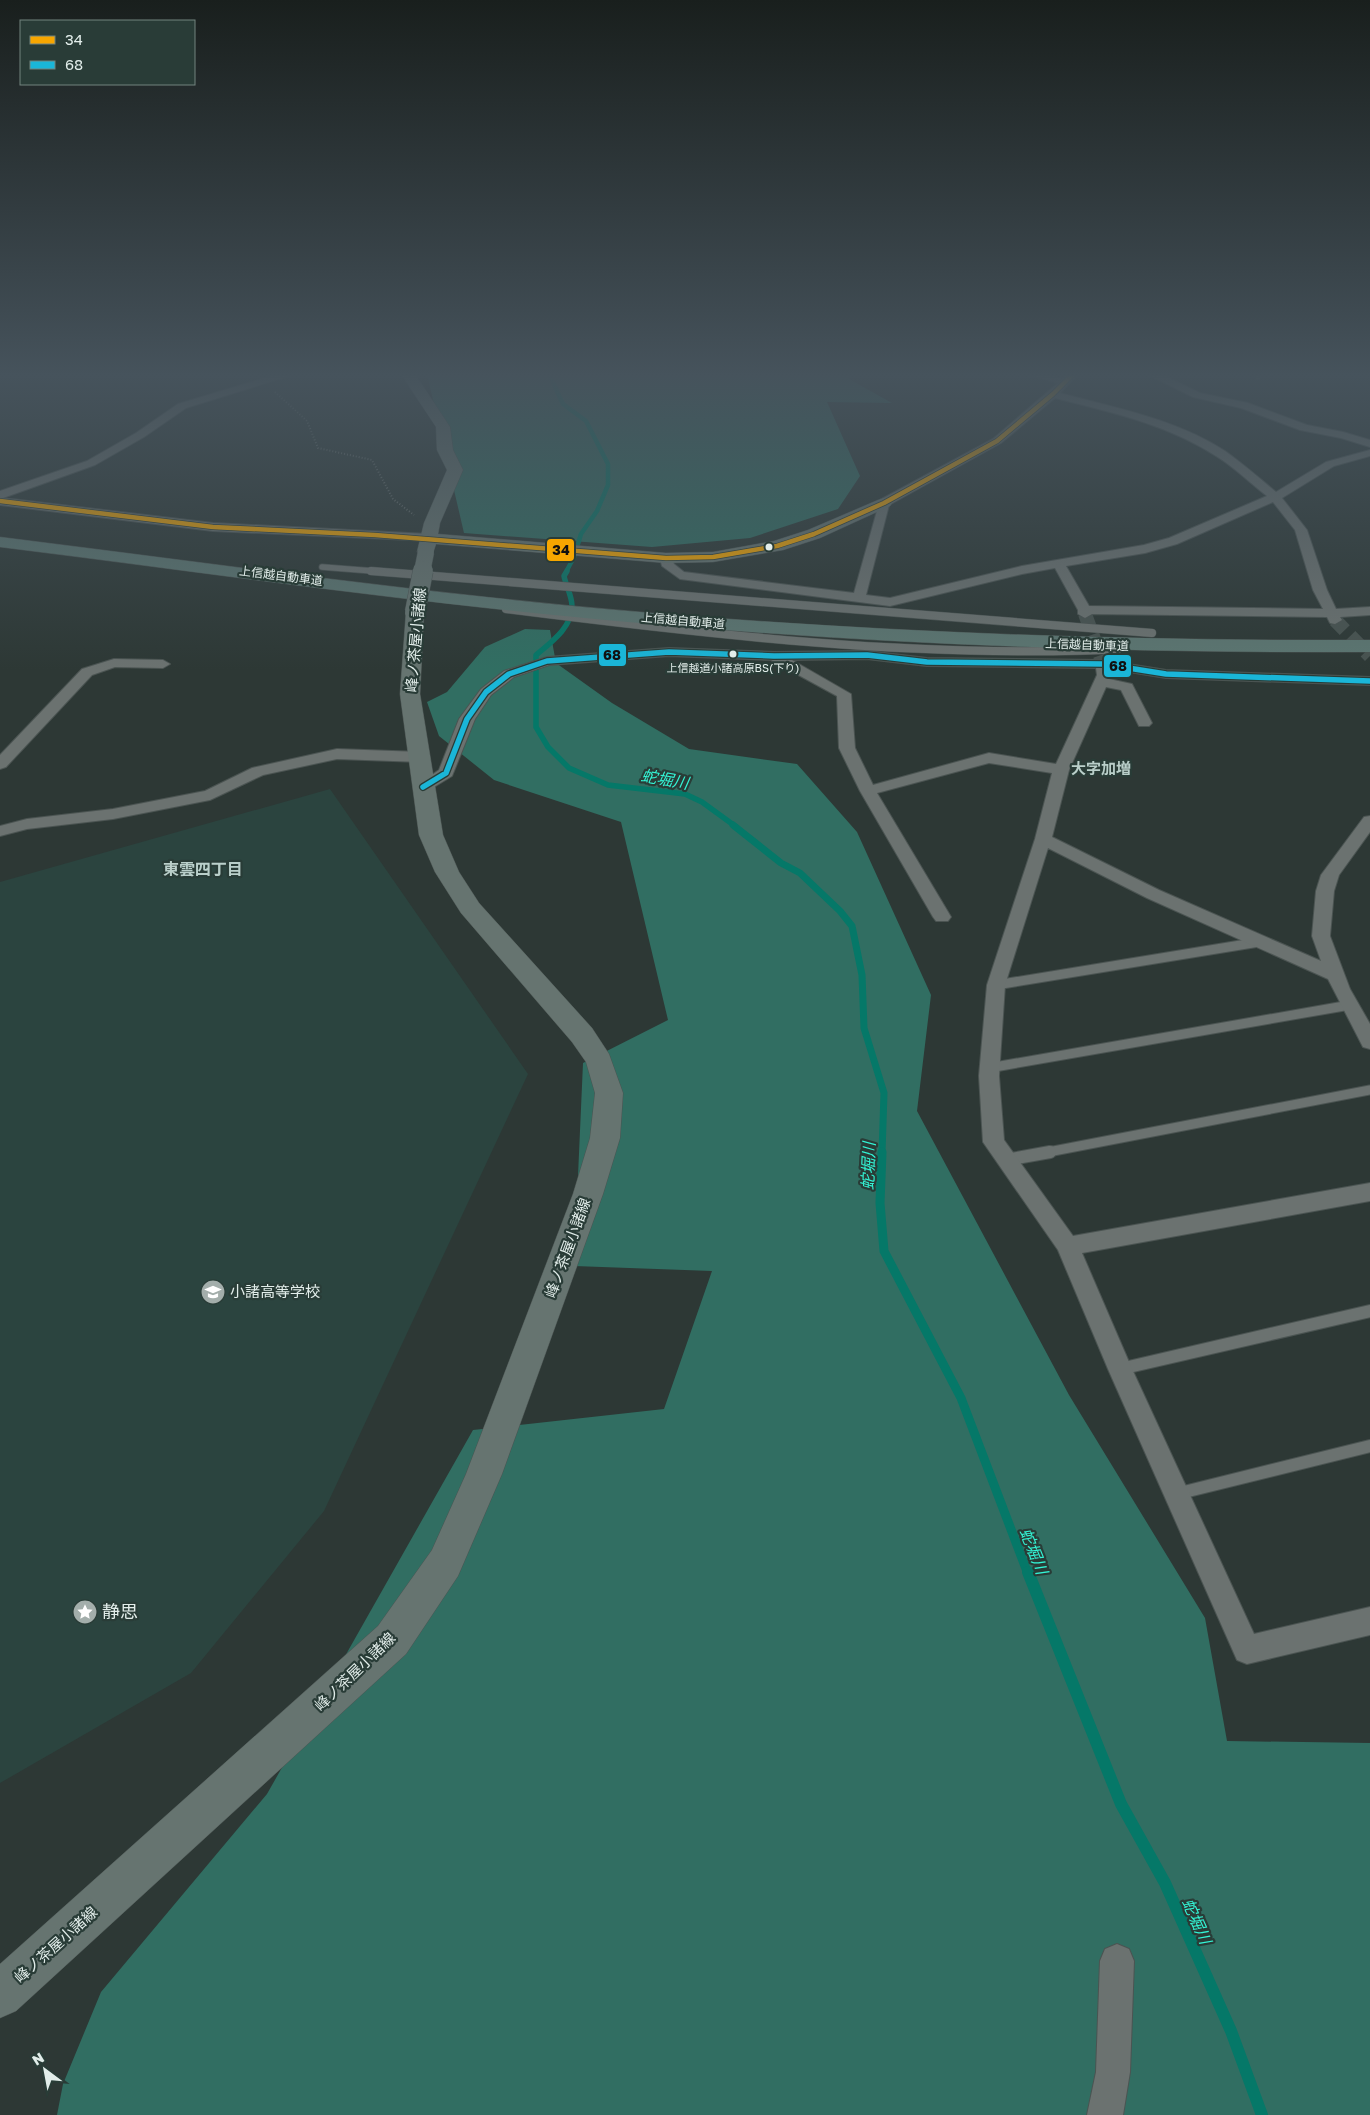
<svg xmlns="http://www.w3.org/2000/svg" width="1370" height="2115" viewBox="0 0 1370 2115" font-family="'Golos Text','Noto Sans JP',sans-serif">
<rect width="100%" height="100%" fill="#2d3835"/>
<path fill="#2b443f" d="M330 789 528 1074 324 1511 191 1673 0 1783V882Z"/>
<path fill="#316e62" d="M427 374H854L849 379 892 403 827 402 860 476 838 509 750 538 652 547 464 533Z
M525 629 550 630 556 663 612 703 689 749 797 764 857 832 931 995 917 1111 1069 1395 1205 1618 1227 1741 1370 1743V2115H57L63 2084 101 1992 267 1794 473 1430 664 1409 712 1271 574 1266 583 1063 668 1020 621 822 494 780 439 736 427 702 447 692 485 647Z"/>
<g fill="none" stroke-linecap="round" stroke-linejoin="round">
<path stroke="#057868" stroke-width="4.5" d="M549 374 563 404 586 421 608 464V485L597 511 581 534 574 557 566 572"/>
<path stroke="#057868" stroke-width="5.5" d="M567 571 564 576C566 586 572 596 572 606 572 628 550 643 536 655V727L548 747 569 768 608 785 685 794 702 802 735 826"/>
<path stroke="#057868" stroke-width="7" d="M733 825 781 863 800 873 840 911 852 926 862 975 864 1028 884 1093 882 1153"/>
<path stroke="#057868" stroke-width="9" d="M882 1152 880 1203 884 1251 961 1398 1028 1574"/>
<path stroke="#057868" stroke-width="12" d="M1028 1572 1121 1804 1165 1883 1231 2031 1262 2115"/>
<path stroke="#485350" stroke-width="14" stroke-dasharray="14 8" stroke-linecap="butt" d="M1085 614 1103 664
M1335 620 1370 656"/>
<defs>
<path id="lane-far3" d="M1258 376 1259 374
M322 567 386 572"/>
<path id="lane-far2" d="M371 571 1152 633
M506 609C712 635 918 659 1126 649"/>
<path id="lane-far1" d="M996 985 1259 942
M989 1068 1350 1005
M1043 1153 1370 1090"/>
<path id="lane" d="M1006 1160 1050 1152
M1120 1369 1370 1311
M1176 1494 1370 1446"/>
<path id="street" d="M278 374H295L186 408 144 437 95 465 3 498 213 523 428 534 434 538 432 541 213 531 0 505V491L87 461 136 433 178 404Z
M1027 374H1045L1063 379 1067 374H1078L1060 393C1116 408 1176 419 1225 451 1242 463 1259 478 1276 492L1326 462 1370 450V456L1334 466 1282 498 1307 530 1327 590 1336 609 1370 607V615L1340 617 1342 620 1335 624 1330 623 1327 617 1092 614 1085 618 1078 614V610L1055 568 1022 574 890 606 680 579 662 566 660 558 666 554 670 555 674 564 684 572 854 593 880 500 993 439 1058 383ZM1055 398C1110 412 1167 424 1216 456 1234 467 1250 483 1267 496L1169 538 1144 545 1022 566 890 598 866 595 889 505 1001 443ZM1273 502 1295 530 1313 590 1323 609 1089 606 1066 566 1145 553 1177 544Z
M1147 374H1161L1200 393 1248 403 1307 425 1343 432 1370 440V447L1341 438 1300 430 1241 408 1193 397Z
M669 648 774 652 867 651 927 658 1103 660 1166 670 1370 677V685L1166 678 1111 669 1109 679 1132 684 1152 723 1149 726H1139L1121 690 1106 687 1069 770 1052 837 1159 890 1321 961 1312 936 1316 891 1321 875 1364 817 1370 816V832L1339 875 1334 891 1330 936 1350 989 1370 1024V1049L1363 1047 1328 979 1147 898 1048 848 1005 985 999 1076 1004 1140 1073 1236 1370 1183V1201L1082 1253 1132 1369 1254 1634 1370 1607V1635L1247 1664 1237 1660 1108 1369 1058 1250 983 1142 979 1076 987 985 1035 839 1052 773 989 763 877 793 951 917 948 921H936L933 917 860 791 839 748 837 696 771 660 669 656 549 665 514 677 491 695 475 719 452 776 429 790H417L415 787 439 770 459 719 481 689 504 671 547 657ZM867 659 927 666 1096 668 1097 675 1056 764 989 753 873 785 855 748 851 694 792 660Z
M114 659 163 660 170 664 163 668 115 667 92 675 6 767 0 769V755L82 669Z
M337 749 421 752 429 757 421 762 337 759 263 775 210 800 113 819 27 829 0 836V826L27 819 113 809 205 791 252 768Z
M1117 1944 1129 1949 1134 1961 1130 2072 1123 2115H1087L1096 2072 1100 1961 1105 1949Z"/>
<path id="secondary" d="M401 374H415L450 427 453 450 463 470 440 523 438 534 666 553 713 552 774 541 808 530 878 500 884 498 892 503 890 506 820 538 783 550 713 562 666 563 436 544 432 556H420L417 552 424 523 447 470 437 450 436 427Z
M415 606 422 608 424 612 420 694 443 835 459 872 479 903 592 1028 609 1054 623 1093 620 1138 603 1194 502 1474 458 1576 406 1654 16 2011 0 2018V1964L378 1626 432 1550 466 1474 573 1194 590 1138 595 1093 586 1062 572 1042 461 913 435 872 419 835 400 694 406 612 408 608Z"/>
<path id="highway" d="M0 537C217 564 434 595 652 613 891 633 1130 641 1370 640V652C1130 653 891 645 652 624 434 606 217 574 0 547Z"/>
</defs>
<use href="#lane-far3" stroke="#4b5452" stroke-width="7"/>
<use href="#lane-far2" stroke="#4b5452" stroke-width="9"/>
<use href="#lane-far1" stroke="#4b5452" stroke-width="11"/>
<use href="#lane" stroke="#4b5452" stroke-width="14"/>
<use href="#street" stroke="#4b5452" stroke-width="2"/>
<use href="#secondary" stroke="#4b5452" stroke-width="1"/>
<use href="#highway" stroke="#4b5452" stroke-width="1"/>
<path stroke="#676e6c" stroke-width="2" stroke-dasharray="1 2" stroke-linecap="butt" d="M275 392 307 421 318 448 372 460 393 499 414 515"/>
<use href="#lane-far3" stroke="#6b7270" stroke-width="5.5"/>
<use href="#lane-far2" stroke="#6b7270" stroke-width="8"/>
<use href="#lane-far1" stroke="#6b7270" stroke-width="9"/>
<use href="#lane" stroke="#6b7270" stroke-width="12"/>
<use href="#street" fill="#6b7270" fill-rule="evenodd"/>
<use href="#secondary" fill="#667470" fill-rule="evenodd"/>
<use href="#highway" fill="#5c7671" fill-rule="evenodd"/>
<defs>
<path id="secondary-bridge-far1" d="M422 572 426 552"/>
<path id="secondary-bridge" d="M415 612 423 571"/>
</defs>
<use href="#secondary-bridge-far1" stroke="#4b5452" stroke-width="17" stroke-linecap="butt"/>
<use href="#secondary-bridge" stroke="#4b5452" stroke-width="21" stroke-linecap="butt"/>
<use href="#secondary-bridge-far1" stroke="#667470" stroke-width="16"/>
<use href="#secondary-bridge" stroke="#667470" stroke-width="20"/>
<defs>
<path id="bus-1" d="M0 501 213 527 375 535 666 558 713 557 777 546 814 534 884 503 997 441 1053 394 1073 374"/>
<path id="bus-2" d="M423 787 446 773 467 719 486 692 509 674 547 661 669 652 774 656 867 655 927 662 1103 664 1166 674 1370 681"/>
</defs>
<use href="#bus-1" stroke="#293c37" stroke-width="6"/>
<use href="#bus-2" stroke="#293c37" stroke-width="8"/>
<use href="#bus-1" stroke="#f7a600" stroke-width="4.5"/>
<use href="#bus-2" stroke="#1ab6d8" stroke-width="5.5"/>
</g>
<linearGradient id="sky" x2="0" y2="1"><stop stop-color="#191f1d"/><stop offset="0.56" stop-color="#46535c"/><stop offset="1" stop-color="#46535c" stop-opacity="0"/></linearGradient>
<rect width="1370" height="670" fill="url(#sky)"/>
<defs>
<symbol id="school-disc" viewBox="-11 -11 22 22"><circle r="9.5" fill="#a3aeab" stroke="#293c37"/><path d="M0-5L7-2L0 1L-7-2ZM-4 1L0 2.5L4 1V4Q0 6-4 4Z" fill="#fff"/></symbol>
<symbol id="sight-disc" viewBox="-11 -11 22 22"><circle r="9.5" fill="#a3aeab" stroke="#293c37"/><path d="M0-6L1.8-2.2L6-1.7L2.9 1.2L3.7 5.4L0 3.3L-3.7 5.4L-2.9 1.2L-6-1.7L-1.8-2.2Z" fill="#fff"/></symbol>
</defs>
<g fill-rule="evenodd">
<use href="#school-disc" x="199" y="1278" width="28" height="28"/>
<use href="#sight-disc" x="71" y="1598" width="28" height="28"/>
</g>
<g fill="#e2edea" stroke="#293c37" stroke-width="2">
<circle cx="769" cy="547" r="4.5"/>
<circle cx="733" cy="654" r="4.5"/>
</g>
<g text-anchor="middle" stroke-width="4.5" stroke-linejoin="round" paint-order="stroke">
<g font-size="11" fill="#e2edea" stroke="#293c37">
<text x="733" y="672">上信越道小諸高原BS(下り)</text>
</g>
<g font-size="12" fill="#e2edea" stroke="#293c37">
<text transform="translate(281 576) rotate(7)" y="4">上信越自動車道</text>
<text transform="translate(683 621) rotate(5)" y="4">上信越自動車道</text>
<text transform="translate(1087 645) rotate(2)" y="4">上信越自動車道</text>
</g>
<g font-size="15" fill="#e2edea" stroke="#293c37">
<text transform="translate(416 640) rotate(-85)" y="5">峰ノ茶屋小諸線</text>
<text transform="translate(568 1248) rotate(-70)" y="5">峰ノ茶屋小諸線</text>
<text transform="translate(355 1672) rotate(-44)" y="5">峰ノ茶屋小諸線</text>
<text transform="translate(56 1945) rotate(-42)" y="5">峰ノ茶屋小諸線</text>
</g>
<g font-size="15" font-weight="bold" fill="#bacfca" stroke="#293c37">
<text x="1101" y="774">大字加増</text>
</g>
<g font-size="15" fill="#e2edea" stroke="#293c37" text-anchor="start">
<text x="230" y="1297">小諸高等学校</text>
</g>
<g font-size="16" font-style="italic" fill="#33f5d6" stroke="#293c37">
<text transform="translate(665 779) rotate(10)" y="6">蛇堀川</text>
<text transform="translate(868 1166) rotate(-88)" y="6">蛇堀川</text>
<text transform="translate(1034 1551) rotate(68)" y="6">蛇堀川</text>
<text transform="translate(1197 1921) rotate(66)" y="6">蛇堀川</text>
</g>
<g font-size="16" font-weight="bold" fill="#bacfca" stroke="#293c37">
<text x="203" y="875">東雲四丁目</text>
</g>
<g font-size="18" fill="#e2edea" stroke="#293c37" text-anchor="start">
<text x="102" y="1618">静思</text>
</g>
</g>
<g stroke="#293c37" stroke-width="2">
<rect x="546" y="538" width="29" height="24" rx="5" fill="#f7a600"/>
<rect x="598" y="643" width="29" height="24" rx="5" fill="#1ab6d8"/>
<rect x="1103" y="654" width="29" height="24" rx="5" fill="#1ab6d8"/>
</g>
<g font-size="14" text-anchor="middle" font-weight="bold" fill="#111">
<text x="561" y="555">34</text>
<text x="612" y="660">68</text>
<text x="1118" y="671">68</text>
</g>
<rect x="20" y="20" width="175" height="65" fill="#293c37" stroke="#73837f"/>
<rect x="30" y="36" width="25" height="8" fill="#f7a600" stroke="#73837f"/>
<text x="65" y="45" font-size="15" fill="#e2edea">34</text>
<rect x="30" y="61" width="25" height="8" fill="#1ab6d8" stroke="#73837f"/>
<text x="65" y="70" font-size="15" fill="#e2edea">68</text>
<g transform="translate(45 2070) rotate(328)" stroke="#293c37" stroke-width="4" paint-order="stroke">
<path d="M0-4L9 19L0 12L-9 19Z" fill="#e2edea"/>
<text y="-8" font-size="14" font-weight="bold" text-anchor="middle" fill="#e2edea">N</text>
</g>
</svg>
